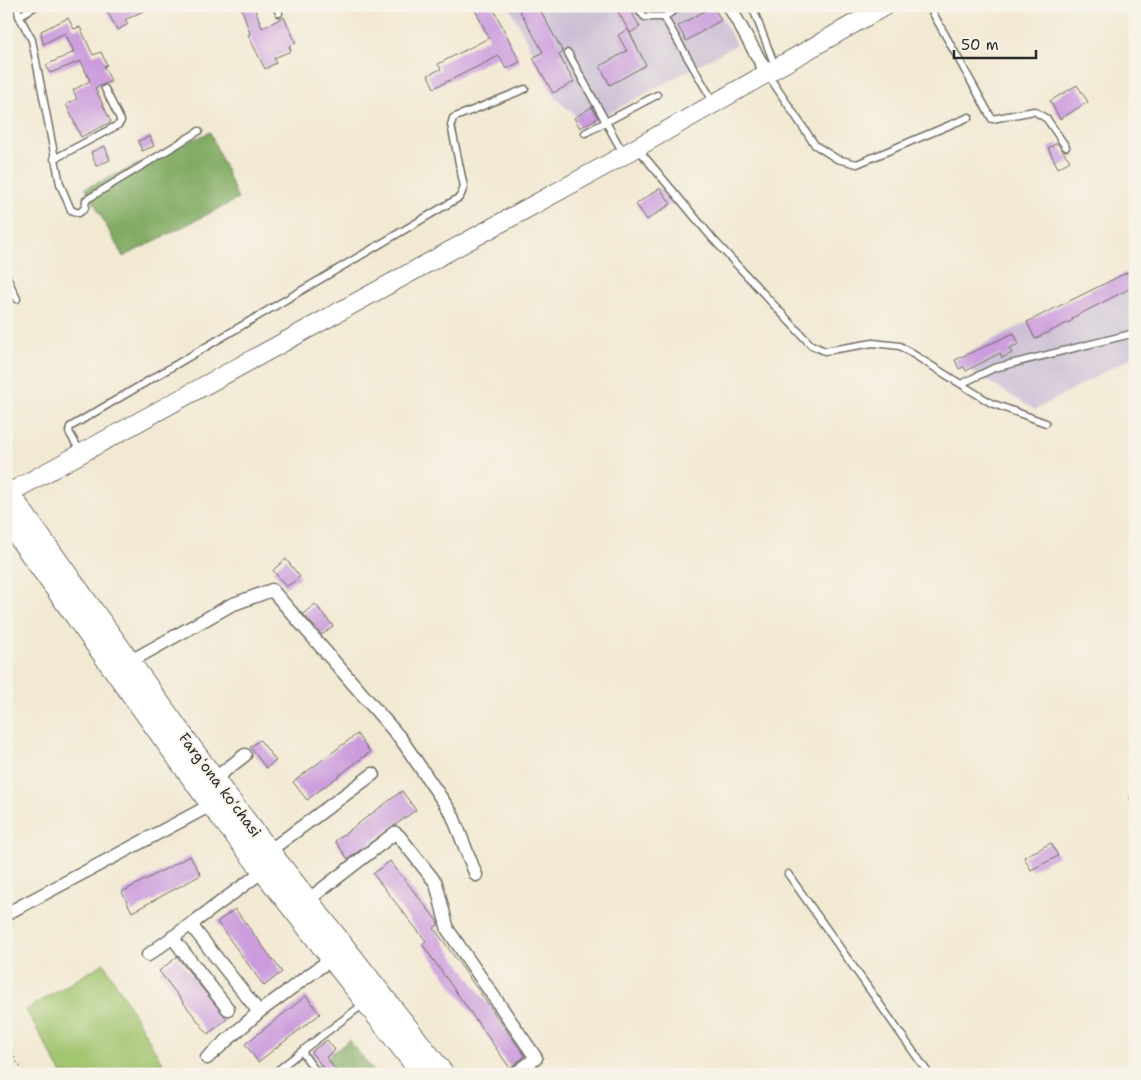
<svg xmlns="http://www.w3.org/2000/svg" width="1141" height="1080" viewBox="0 0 1141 1080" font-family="'Shantell Sans',sans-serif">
<rect width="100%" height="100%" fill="#f7f3e8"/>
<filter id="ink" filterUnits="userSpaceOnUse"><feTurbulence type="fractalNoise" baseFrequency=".02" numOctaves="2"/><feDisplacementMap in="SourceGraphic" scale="10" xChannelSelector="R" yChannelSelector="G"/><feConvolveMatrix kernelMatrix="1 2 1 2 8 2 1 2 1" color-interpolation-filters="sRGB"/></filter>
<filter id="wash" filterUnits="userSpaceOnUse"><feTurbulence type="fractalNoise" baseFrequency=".0096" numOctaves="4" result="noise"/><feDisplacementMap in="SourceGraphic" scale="20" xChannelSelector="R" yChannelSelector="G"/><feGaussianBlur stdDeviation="1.12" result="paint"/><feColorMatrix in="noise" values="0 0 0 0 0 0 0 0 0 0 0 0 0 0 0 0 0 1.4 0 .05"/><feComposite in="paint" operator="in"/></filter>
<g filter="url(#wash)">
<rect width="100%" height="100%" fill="#f2e9d3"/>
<path fill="#cbbfd5" d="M509 6H716L736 45 587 125 556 99Z
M1135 268V355L1035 410 958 363 960 356Z"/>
<path fill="#a2c56f" stroke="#66784d" d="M104 963 169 1074H62L26 1010Z"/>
<path fill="#81aa62" stroke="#566a46" d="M210 132 238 199 123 257 86 188Z
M349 1040 376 1074H323L317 1066Z"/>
<g id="blocks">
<path fill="#cb9bdd" d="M112 6H153L125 20 128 24 118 30 106 10Z
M241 6H254L262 28 284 17 296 43 289 46 291 51 274 58 276 63 265 69 248 35 250 34Z
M473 6H492L520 62 506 69 499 56 434 88 428 75 441 69 438 64 489 38Z
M517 6H538L563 52 559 55 574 82 553 93 533 58 543 52Z
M615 6H628L640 27 630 33Z
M713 6 721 20 686 41 678 26Z
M68 18 74 29 80 27 93 55 101 52 107 65 104 66 111 81 95 88 111 122 81 137 66 104 77 99 73 90 90 81 81 61 50 73 46 65 74 52 65 33 43 44 41 31Z
M628 29 646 65 610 85 600 66 627 51 618 35Z
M1077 85 1088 102 1060 119 1050 101Z
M592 107 598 118 580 128 574 118Z
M150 136 154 146 142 151 138 141Z
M1057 143 1070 161 1058 168 1048 148Z
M105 146 110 160 96 166 91 152Z
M660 188 671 204 647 220 636 204Z
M1128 272 1135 286 1072 318 1073 320 1035 339 1027 322Z
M1014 333 1019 344 1009 348 1012 353 1002 358 1000 353 966 371 964 367 959 369 955 360Z
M286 559 300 577 286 587 273 570Z
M315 604 333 626 322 635 303 614Z
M357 734 370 752 307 800 293 782Z
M260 740 276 761 266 768 250 747Z
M402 791 416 810 348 859 335 841Z
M1051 843 1058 856 1031 870 1024 857Z
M190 856 201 875 132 912 122 892Z
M390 861 438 922V925L434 928 525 1056 510 1068 422 944 426 941 373 874Z
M235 909 282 972 264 986 217 922Z
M177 957 227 1019 208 1034 159 971Z
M306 996 320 1014 258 1062 245 1044Z
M327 1040 335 1050 326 1057 339 1074H328L311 1052Z"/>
</g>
</g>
<g filter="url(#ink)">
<use href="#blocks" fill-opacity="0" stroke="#716e66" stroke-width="1"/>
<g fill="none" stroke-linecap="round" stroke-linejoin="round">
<defs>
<path id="lane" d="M17 6 19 16 36 6
M276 6 279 13
M634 6 645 17H664L681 6
M752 6 775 66
M859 6 865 17
M929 6 992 119 1034 111 1047 119 1066 147
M19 16 32 40 60 184 71 210 79 213 85 208 86 200 199 131
M664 17 714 103
M568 53 623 153
M768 75 815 145 837 159 857 164 969 117
M585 133 657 95
M638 149 713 239 811 345 825 351 873 343 900 346 991 403 1046 423
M54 159 118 125 121 121 105 89
M6 275 17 299
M963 383 994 368 1135 333
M81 453 69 432 70 427 460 197 464 187 451 125 453 118 525 89
M1134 798 1135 799
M788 874 929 1074
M273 1074 303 1050
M318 1074 304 1055 303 1050 365 1003"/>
<path id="street" d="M729 6 768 75
M129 662 231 605 272 590 401 739 452 814 476 875
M214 779 245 755
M269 851 373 774
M263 871 194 922V929L259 1012 331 959
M308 900 395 833 399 836 436 883 448 930 536 1058 515 1074
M6 914 211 805
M172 937 228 1009
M148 955 194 922
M207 1058 259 1012"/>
<path id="secondary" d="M9 493 608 164 885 6"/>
<path id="primary" d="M6 489 225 794 444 1074
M6 520 211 805 422 1074"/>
</defs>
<use href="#lane" stroke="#716e66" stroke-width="9"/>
<use href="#street" stroke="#716e66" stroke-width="15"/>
<use href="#secondary" stroke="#716e66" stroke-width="20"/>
<use href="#primary" stroke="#716e66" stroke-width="22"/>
<path stroke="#716e66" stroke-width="2" stroke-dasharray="1 4" stroke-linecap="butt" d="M6 1045 25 1074"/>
<use href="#lane" stroke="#fff" stroke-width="6"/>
<use href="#street" stroke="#fff" stroke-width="12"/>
<use href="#secondary" stroke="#fff" stroke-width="18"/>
<use href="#primary" stroke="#fff" stroke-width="20"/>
</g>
</g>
<g text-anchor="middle" stroke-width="4" stroke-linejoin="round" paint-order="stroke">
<g font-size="15" fill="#2b2b2b" stroke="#f7f3e8">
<text transform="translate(220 785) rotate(53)" y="5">Fargʻona koʻchasi</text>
</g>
</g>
<rect width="1141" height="1080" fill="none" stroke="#f7f3e8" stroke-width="25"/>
<path d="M954 50v8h82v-8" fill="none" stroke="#2b2b2b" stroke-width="2.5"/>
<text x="961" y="50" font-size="15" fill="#2b2b2b" stroke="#f7f3e8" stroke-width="4" paint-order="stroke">50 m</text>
</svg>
